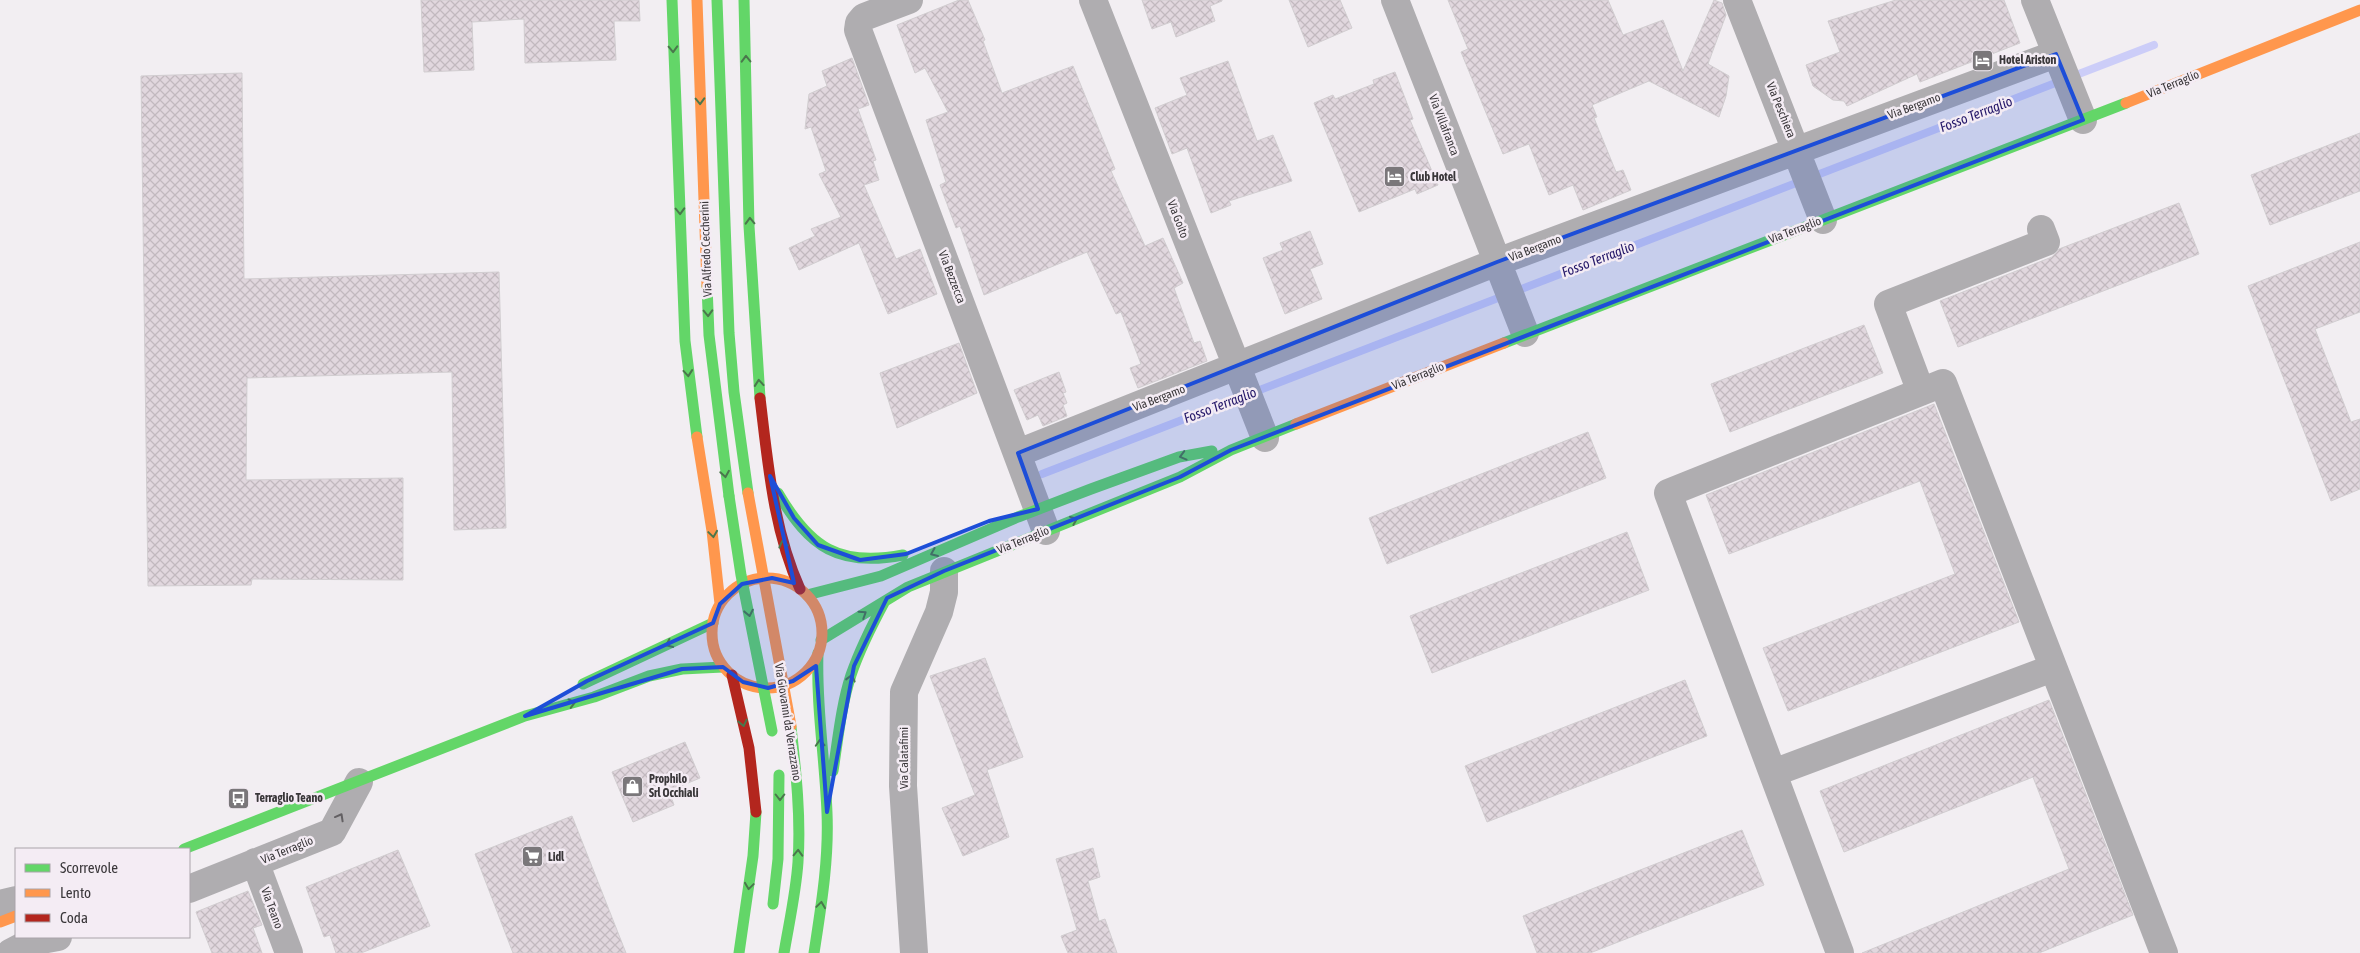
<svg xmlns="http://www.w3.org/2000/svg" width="2360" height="953" viewBox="0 0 2360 953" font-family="'Asap Condensed',sans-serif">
<defs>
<pattern id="building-cross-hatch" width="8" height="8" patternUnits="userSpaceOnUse" patternTransform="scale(1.25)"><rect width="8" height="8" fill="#e1d7de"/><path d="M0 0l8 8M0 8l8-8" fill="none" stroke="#c2b9bf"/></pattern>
</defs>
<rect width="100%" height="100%" fill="#f2eef2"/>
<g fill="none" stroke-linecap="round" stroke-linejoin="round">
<path stroke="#cccdf8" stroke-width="8" d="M1042 474 2154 45"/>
</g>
<path fill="url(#building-cross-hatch)" stroke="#d1cdd0" d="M421 0H639L640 21H614L616 60 525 63 524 19 472 22 474 70 424 72Z
M959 0H968L985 40 983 41 1002 93 1073 66 1115 169 1111 171 1145 246 1163 238 1183 283 1174 288 1194 343 1200 341 1207 361 1138 388 1130 368 1141 364 1121 312 1116 314 1087 252 984 295 960 226 956 228 940 185 946 182 926 120 948 112 925 68 915 73 897 25Z
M1142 0H1222V1L1210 6 1215 21 1176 37 1171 22 1152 29Z
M1289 0H1340L1352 28 1308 47Z
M1448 0H1608L1623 35 1663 20 1683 71 1714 0 1722 3 1726 15 1708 64 1729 76 1726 96 1719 117 1649 81 1592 105 1597 117 1594 118 1616 172 1623 170 1631 190 1583 210 1573 185 1549 195 1529 144 1503 154 1461 52 1468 49Z
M1896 0H2004L2020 43 1920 82 1917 74 1847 106 1844 101 1833 100 1813 86 1806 65 1840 52 1828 21Z
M852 58 869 105 858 109 876 160 873 161 879 180 864 185 896 259 920 249 937 294 888 314 859 243 799 270 789 248 815 236 811 229 841 217 819 174 826 171 811 127 805 129 809 94 827 86 822 71Z
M1228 61 1257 141 1273 135 1292 181 1229 201 1231 205 1211 213 1187 148 1172 154 1155 108 1187 95 1180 78Z
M1395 72 1413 119 1410 120 1438 185 1417 194 1415 189 1359 212 1314 103 1333 95 1335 99 1374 84 1373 80Z
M242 73 244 279 499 272 506 528 454 530 452 372 247 378 246 480 403 478V580L252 579 251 585 148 586 141 76Z
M2360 133V191L2270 225 2251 175Z
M2179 203 2199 254 1958 347 1940 301 2052 257 2059 249Z
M1310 231 1323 264 1310 269 1322 299 1285 314 1263 258 1283 250 1280 243Z
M2360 242V312L2315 329 2351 422 2360 419V489L2331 501 2248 286Z
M1864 325 1883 373 1730 432 1711 384Z
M959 343 977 393 897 428 880 373Z
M1059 372 1066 392 1063 393 1067 403 1063 405 1067 416 1043 426 1038 415 1027 420 1014 390Z
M1934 404 2019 622 1788 711 1763 648 1955 574 1920 481 1729 554 1706 495Z
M1588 432 1606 478 1387 564 1369 518Z
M1627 532 1649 590 1432 673 1410 616Z
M985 658 1023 757 987 770 1009 837 963 856 942 808 975 795 930 676Z
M1685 680 1707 736 1487 822 1465 766Z
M2049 700 2133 915 2039 953H1862L2069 869 2033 777 1844 852 1820 791Z
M685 742 700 778 669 791 674 805 633 822 612 772Z
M572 816 626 953H513L475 854Z
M1742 830 1764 885 1590 953H1537L1523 916Z
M1093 848 1100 877 1088 881 1099 921 1105 919 1117 953H1068L1061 936 1077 930 1056 859Z
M398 850 430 926 361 953H336L330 935 324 937 306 887Z
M248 891 262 925 253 928 262 953H212L196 912Z"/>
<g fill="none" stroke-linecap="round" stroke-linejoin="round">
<path stroke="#afadb0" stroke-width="28" d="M909 0 864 17 859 23 858 30 1046 531
M1093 0 1265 438
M1395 0 1525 333
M1737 0 1823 220
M2035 0 2083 120
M1921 392 1888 304 2046 242 2041 229
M1018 453 1497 262 2056 54
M1773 773 2053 668
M255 862 289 953
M189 889 332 832 359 782
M0 904 16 900
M31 942 58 937
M10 953 31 942 35 937
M914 953 903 786 904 692 939 612 944 592V571
M1840 953 1668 493 1943 383 2164 953"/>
<path stroke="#63d668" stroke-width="11" d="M672 0 685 341 697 437
M717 0 729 333 734 392 748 493
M744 0 749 226 760 398
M707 286 709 335 729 496
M1504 343 2126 103
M778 493C810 548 839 567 903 555
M807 595 881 576 1018 517 1091 489 1179 457 1212 451
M821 640 908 587 1180 477 1231 450 1296 424
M583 684 713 623
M833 771C838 739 841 706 851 675 860 649 872 625 885 601
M184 849 525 716 594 697 649 676 682 669 723 667
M773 904 778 859 779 775
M739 953 753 856 756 812
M784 953C789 923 796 892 798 862 801 817 796 772 791 727
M814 953C821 907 829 860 827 813 825 759 816 707 818 653"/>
<path stroke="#ff974d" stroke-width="11" d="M697 0 707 286
M2126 103 2360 10
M1296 424 1504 343
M697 437 712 531 720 604
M712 633a55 55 0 1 1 110 0a55 55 0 1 1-110 0Z
M0 922 16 916"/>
<path stroke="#b3261e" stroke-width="11" d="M760 398C768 463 773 529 800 589
M732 675 749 748 756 812"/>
<path stroke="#63d668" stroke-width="11" d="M729 496 741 575 772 731"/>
<path stroke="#ff974d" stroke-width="11" d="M748 493 791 726"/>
</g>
<defs><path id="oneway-chevron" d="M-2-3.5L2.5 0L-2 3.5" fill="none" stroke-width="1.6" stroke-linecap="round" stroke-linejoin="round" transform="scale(1.25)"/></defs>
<g stroke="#4a774c">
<use href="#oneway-chevron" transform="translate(673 49) rotate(88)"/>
<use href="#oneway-chevron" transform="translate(746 59) rotate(-91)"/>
<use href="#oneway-chevron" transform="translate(700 101) rotate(88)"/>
<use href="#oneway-chevron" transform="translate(680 211) rotate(88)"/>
<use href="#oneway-chevron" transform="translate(750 221) rotate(-92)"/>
<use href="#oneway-chevron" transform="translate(708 313) rotate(88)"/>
<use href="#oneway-chevron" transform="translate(688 373) rotate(85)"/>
<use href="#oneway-chevron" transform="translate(759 383) rotate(-95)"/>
<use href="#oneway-chevron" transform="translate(1183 456) rotate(165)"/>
<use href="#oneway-chevron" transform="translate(725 474) rotate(81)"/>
<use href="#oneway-chevron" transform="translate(1074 520) rotate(-22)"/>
<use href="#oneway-chevron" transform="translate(713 534) rotate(82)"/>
<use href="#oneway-chevron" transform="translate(783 544) rotate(-104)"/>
<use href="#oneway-chevron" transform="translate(934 553) rotate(157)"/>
<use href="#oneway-chevron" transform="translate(749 613) rotate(79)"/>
<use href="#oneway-chevron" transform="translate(863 614) rotate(-33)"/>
<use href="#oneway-chevron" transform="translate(669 644) rotate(155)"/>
<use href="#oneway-chevron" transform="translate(851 678) rotate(-76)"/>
<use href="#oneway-chevron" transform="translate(572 703) rotate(-15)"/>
<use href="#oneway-chevron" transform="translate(743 723) rotate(78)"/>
<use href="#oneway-chevron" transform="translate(820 743) rotate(-93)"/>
<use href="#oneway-chevron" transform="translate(780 797) rotate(90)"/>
<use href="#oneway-chevron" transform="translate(798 853) rotate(-88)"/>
<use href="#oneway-chevron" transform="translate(749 886) rotate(98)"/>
<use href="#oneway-chevron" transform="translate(821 905) rotate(-82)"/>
</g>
<use stroke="#636063" href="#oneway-chevron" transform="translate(340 817) rotate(-61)"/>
<path fill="#1d4ed8" fill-opacity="0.2" stroke="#1d4ed8" stroke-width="4" stroke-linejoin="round" d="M2056 54 2083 120 1231 450 1180 477 944 571 887 598 854 666 827 812 816 666 793 681 768 688 743 682 723 667 682 669 525 716 587 681 713 623 720 604 742 584 772 578 794 583 770 476 794 518 818 545 860 560 906 554 989 521 1038 509 1018 453 1497 262Z"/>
<defs>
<symbol id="hotel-square" viewBox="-11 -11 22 22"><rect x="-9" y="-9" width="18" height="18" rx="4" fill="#7a777a" stroke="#f4ecf4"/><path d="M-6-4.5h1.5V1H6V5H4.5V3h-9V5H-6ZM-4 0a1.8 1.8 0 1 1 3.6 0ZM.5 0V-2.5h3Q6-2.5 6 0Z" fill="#fff"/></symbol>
<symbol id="shop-square" viewBox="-11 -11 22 22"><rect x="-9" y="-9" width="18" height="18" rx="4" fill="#7a777a" stroke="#f4ecf4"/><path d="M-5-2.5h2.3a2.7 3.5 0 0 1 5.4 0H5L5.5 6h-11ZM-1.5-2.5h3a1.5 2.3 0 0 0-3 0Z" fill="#fff"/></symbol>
<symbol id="bus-square" viewBox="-11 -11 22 22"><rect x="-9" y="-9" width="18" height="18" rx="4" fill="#7a777a" stroke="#f4ecf4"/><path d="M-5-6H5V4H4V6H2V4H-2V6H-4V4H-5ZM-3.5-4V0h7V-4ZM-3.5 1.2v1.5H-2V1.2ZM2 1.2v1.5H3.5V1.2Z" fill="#fff"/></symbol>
<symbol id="supermarket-square" viewBox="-11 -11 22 22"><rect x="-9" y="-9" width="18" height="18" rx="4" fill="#7a777a" stroke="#f4ecf4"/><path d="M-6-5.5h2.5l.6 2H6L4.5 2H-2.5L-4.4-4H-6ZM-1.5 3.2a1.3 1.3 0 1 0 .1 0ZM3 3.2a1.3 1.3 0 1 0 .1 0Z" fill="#fff"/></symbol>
</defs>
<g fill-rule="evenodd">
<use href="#hotel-square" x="1970" y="48" width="25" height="25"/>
<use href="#hotel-square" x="1382" y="164" width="25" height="25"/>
<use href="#shop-square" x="620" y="774" width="25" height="25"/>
<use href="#bus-square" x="226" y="786" width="25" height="25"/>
<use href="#supermarket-square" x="520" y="844" width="25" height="25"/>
</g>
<g text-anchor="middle" stroke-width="5" stroke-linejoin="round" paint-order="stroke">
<g font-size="12" font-weight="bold" fill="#3a373a" stroke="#f4ecf4" text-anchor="start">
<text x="1999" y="64">Hotel Ariston</text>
<text x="1410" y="181">Club Hotel</text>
<text x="649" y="783">Prophilo<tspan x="649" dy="14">Srl Occhiali</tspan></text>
<text x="255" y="802">Terraglio Teano</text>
<text x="548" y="861">Lidl</text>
</g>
<g font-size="12" fill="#3a373a" stroke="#f4ecf4">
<text transform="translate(2173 84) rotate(-22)" y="4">Via Terraglio</text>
<text transform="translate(1914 106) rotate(-20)" y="4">Via Bergamo</text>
<text transform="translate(1781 110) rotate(68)" y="4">Via Peschiera</text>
<text transform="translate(1444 125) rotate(69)" y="4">Via Villafranca</text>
<text transform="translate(1178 219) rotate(69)" y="4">Via Goito</text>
<text transform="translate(1795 230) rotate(-21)" y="4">Via Terraglio</text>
<text transform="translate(1535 248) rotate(-21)" y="4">Via Bergamo</text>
<text transform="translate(706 249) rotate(-92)" y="4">Via Alfredo Ceccherini</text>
<text transform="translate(952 277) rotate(69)" y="4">Via Bezzecca</text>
<text transform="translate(1418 376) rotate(-22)" y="4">Via Terraglio</text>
<text transform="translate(1159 398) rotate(-21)" y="4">Via Bergamo</text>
<text transform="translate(1023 540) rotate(-22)" y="4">Via Terraglio</text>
<text transform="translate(788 722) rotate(81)" y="4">Via Giovanni da Verrazzano</text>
<text transform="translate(904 758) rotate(-90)" y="4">Via Calatafimi</text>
<text transform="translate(287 850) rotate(-22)" y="4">Via Terraglio</text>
<text transform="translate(272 908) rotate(70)" y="4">Via Teano</text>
</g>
<g font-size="14" font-style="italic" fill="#231668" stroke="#f4ecf4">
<text transform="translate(1976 114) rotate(-21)" y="5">Fosso Terraglio</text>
<text transform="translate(1598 259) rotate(-21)" y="5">Fosso Terraglio</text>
<text transform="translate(1220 405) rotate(-21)" y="5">Fosso Terraglio</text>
</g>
</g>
<rect x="15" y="848" width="175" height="90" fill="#f4ecf4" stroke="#aaa4aa"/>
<rect x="25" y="864" width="25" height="8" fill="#63d668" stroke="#aaa4aa"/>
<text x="60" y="873" font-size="15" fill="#3a373a">Scorrevole</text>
<rect x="25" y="889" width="25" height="8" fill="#ff974d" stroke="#aaa4aa"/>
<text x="60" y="898" font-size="15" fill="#3a373a">Lento</text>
<rect x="25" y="914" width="25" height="8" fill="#b3261e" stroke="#aaa4aa"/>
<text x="60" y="923" font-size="15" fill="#3a373a">Coda</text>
</svg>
